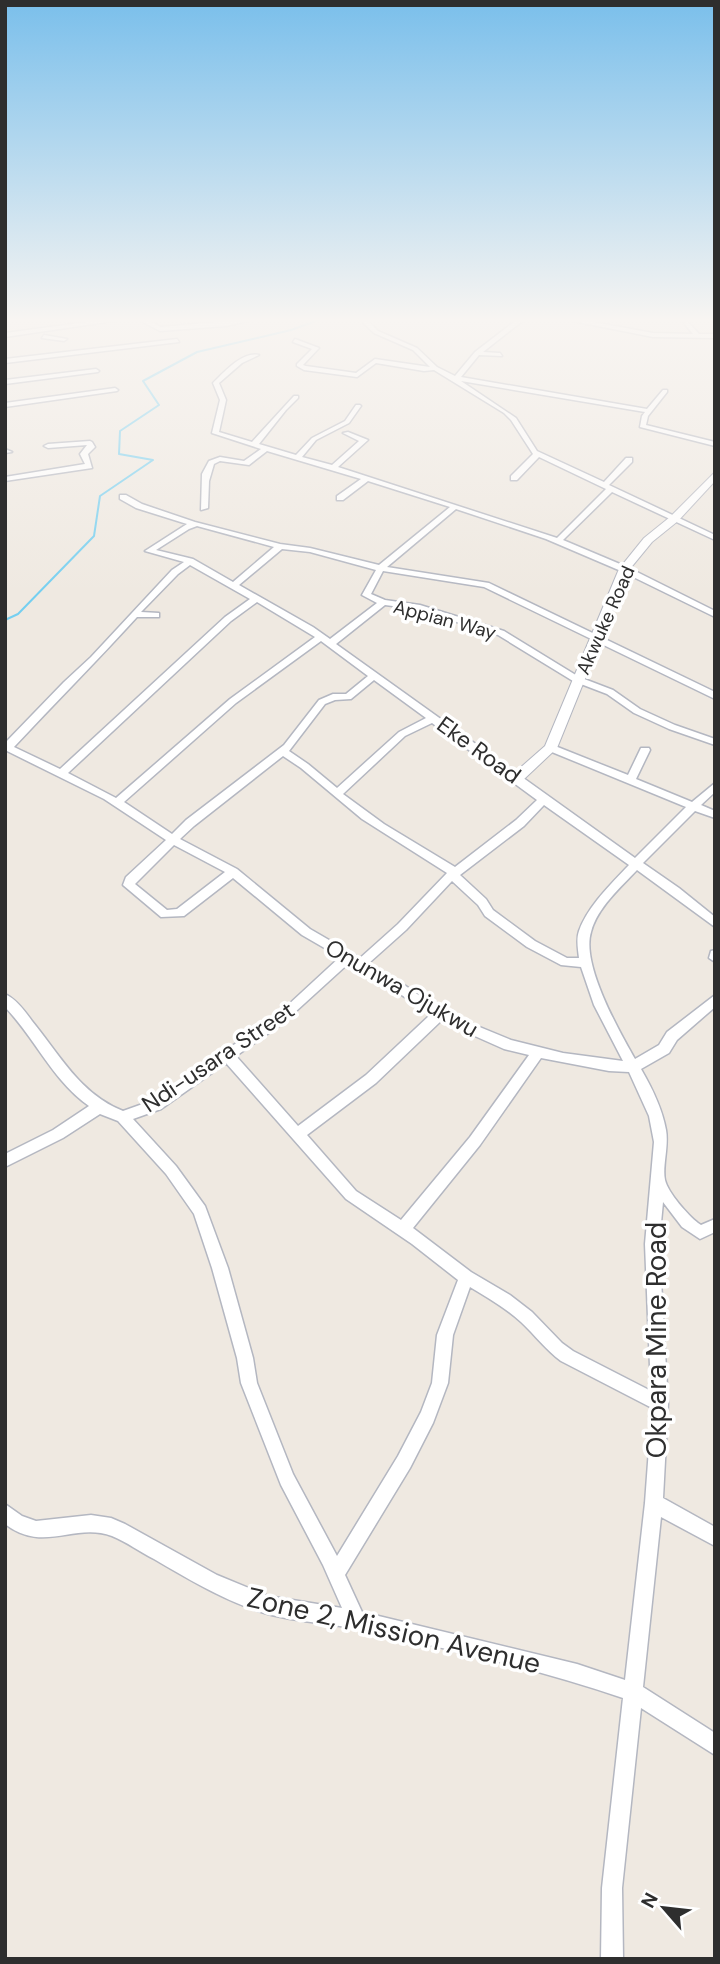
<svg xmlns="http://www.w3.org/2000/svg" width="720" height="1964" viewBox="0 0 720 1964" font-family="'DM Sans',sans-serif">
<rect width="100%" height="100%" fill="#efe9e1"/>
<g fill="none" stroke-linecap="round" stroke-linejoin="round">
<path stroke="#75cff0" stroke-width="2" d="M5 620 18 614 94 536 100 496 153 460 119 454 120 431 159 405 143 381 197 352 291 330 324 318"/>
<defs>
<path id="minor" d="M117 318H134L5 337V333Z
M135 318H143L161 327 262 318 226 326 160 331Z
M358 318H365L378 331 417 348 437 367 455 376 475 352 519 318H526L483 352 500 353 502 356 479 355 461 377 647 409 663 390H667V392L648 416 646 425 715 442V446L640 427 642 416 645 412 461 381 516 418 537 451 604 482 626 458H632V462L609 485 715 535V540L612 492 563 540 627 567 715 611V617L621 571 546 539 456 509 387 567 489 583 715 692V699L484 587 383 571 371 594 385 600 420 605 504 631 579 677 613 690 640 709 675 725 715 739V745L669 729 634 713 607 694 573 681 498 635 416 609 385 605 336 644 635 858 686 807 547 750V746H555L628 775 641 748H649L650 750 636 779 692 802 715 783V792L701 805 715 811V818L695 811 643 863 679 888 715 917V927L637 870C621 887 597 908 591 932 581 964 619 1031 635 1059L659 1045 667 1032 715 995V1007L677 1040 669 1053 641 1069C652 1088 662 1108 666 1130 669 1146 662 1167 665 1180 668 1193 688 1215 698 1223L701 1225 715 1219V1232L700 1239 682 1227 663 1202 659 1244 668 1404 663 1498 715 1527V1546L661 1517 643 1687 715 1733V1755L641 1708 622 1888 623 1959H601L602 1888 623 1698C537 1669 446 1648 357 1629 328 1623 297 1622 268 1614 228 1603 190 1580 154 1559 140 1552 127 1542 112 1536 74 1522 44 1554 5 1524V1504L22 1516 36 1521 91 1515 111 1518 125 1524 217 1575 268 1596 342 1608 323 1565 281 1485 241 1383 237 1358 212 1268 194 1214 166 1174 118 1121 100 1114 63 1138 5 1167V1154L53 1130 89 1106C53 1081 35 1038 5 1007V994C16 999 25 1011 32 1021 60 1055 80 1094 123 1111L151 1101 275 1017 340 957 302 935 233 878 184 916 161 917 123 885 126 877 166 840 104 799 5 750V743L64 682 91 657 172 570 184 562 145 551 187 524 136 508 120 499V495H126L142 504 195 522 280 544 310 548 379 565 450 507 368 481 343 500H337V496L361 479 267 451 249 465 220 461 214 464 209 481 208 508 201 510 202 474 209 461 220 457 244 461 261 449 212 433 220 400 213 383C224 372 243 351 259 355L242 363 219 383 226 400 219 432 252 442 294 396H298V398L286 410 259 444 296 455 312 438 345 421 356 405H360L361 406 349 423 316 440 302 457 332 465 359 441 343 433 348 432 368 440 338 467 557 538 606 489 539 457 517 480H511V476L533 454 511 420 504 413 434 370 424 371 376 363 357 377 304 370 297 366V364L312 349 293 342 295 339 319 348 303 365 306 366 356 373 375 359 430 367 413 350 374 333ZM197 526 274 547 233 582 193 559 156 550 189 529ZM282 549 310 552 376 570 362 595 377 603 330 639 313 627 239 585ZM190 565 250 599 225 617 60 769 14 747C55 703 97 661 137 617H159V613L141 612 178 574ZM257 602 315 637 230 699 116 798 68 773 231 621ZM321 641 368 676 346 694H333L319 700 284 745 186 820 172 834 124 802 236 703ZM374 680 426 718 399 732 337 788 308 764 289 751 325 704 335 700 351 699ZM432 723 537 800 516 820 455 867 384 824 343 794 405 736ZM283 756 301 768 362 819 447 873 398 924 360 958 310 929 237 869 180 839 194 826ZM544 805 629 865C611 884 588 906 579 931 576 939 578 949 579 958H567L535 941 493 910 486 899 460 875 524 826ZM174 845 225 872 177 909 167 910 135 884ZM452 881 478 905 485 916 527 947 561 965 581 967 594 1005 623 1061 563 1053 511 1040 443 1012 397 980 369 963 406 930ZM349 963 389 986 430 1015 366 1075 298 1126 236 1056 283 1023ZM441 1021 504 1049 529 1055 470 1137 401 1220 356 1191 307 1135 376 1083ZM541 1058 609 1071 629 1072 649 1116 654 1142 645 1244 651 1391 573 1351 562 1343 532 1312 510 1295 471 1272 413 1228 480 1145ZM226 1063 346 1199 412 1244 458 1280 437 1335 432 1383 421 1412 398 1456 337 1556 293 1474 257 1383 253 1358 228 1268 205 1206 176 1166 133 1119 161 1109ZM470 1287C488 1298 506 1308 521 1322 535 1335 546 1350 561 1361L652 1408 645 1503 625 1680 577 1664 362 1612 345 1575 410 1468 433 1423 448 1383 453 1335Z
M557 318H571L653 333 693 334 684 323 687 321 699 334H715V338L653 337Z
M44 335 67 339 64 341 42 338Z
M177 339 179 342 5 363V359Z
M96 369 99 371 98 372 5 384V380Z
M115 388 118 390 117 391 5 407V403Z
M90 441 92 442 95 447 88 454 92 468 5 481V477L85 464 80 454 87 445 48 448 44 446 48 444Z
M5 449 12 452 5 453Z
M715 950V962L709 958 711 951Z"/>
<path id="secondary" d="M715 472V481L678 521 652 542 629 570 557 748 522 781H512V775L545 746 619 569 644 538 670 517Z"/>
</defs>
<use href="#minor" stroke="#b4b7c1" stroke-width="3"/>
<use href="#secondary" stroke="#b4b7c1" stroke-width="2"/>
<use href="#minor" fill="#fff" fill-rule="evenodd"/>
<use href="#secondary" fill="#fff" fill-rule="evenodd"/>
</g>
<linearGradient id="sky" x2="0" y2="1"><stop stop-color="#7abfeb"/><stop offset="0.54" stop-color="#f8f5f2"/><stop offset="1" stop-color="#f8f5f2" stop-opacity="0"/></linearGradient>
<rect width="720" height="593" fill="url(#sky)"/>
<g text-anchor="middle" stroke-width="7" stroke-linejoin="round" paint-order="stroke">
<g font-size="19" fill="#2e2e2e" stroke="#fff">
<text transform="translate(445 619) rotate(15)" y="7">Appian Way</text>
<text transform="translate(605 620) rotate(-66)" y="7">Akwuke Road</text>
</g>
<g font-size="23" fill="#2e2e2e" stroke="#fff">
<text transform="translate(479 750) rotate(36)" y="8">Eke Road</text>
<text transform="translate(402 988) rotate(30)" y="8">Onunwa Ojukwu</text>
<text transform="translate(218 1057) rotate(-34)" y="8">Ndi-usara Street</text>
</g>
<g font-size="28" fill="#2e2e2e" stroke="#fff">
<text transform="translate(656 1340) rotate(-90)" y="10">Okpara Mine Road</text>
<text transform="translate(394 1630) rotate(13)" y="10">Zone 2, Mission Avenue</text>
</g>
</g>
<rect width="720" height="1964" fill="none" stroke="#2e2e2e" stroke-width="14"/>
<g transform="translate(664 1908) rotate(298)" stroke="#ffffff" stroke-width="5" paint-order="stroke">
<path d="M0-5L12 26L0 18L-12 26Z" fill="#2e2e2e"/>
<text y="-10" font-size="19" font-weight="bold" text-anchor="middle" fill="#2e2e2e">N</text>
</g>
</svg>
